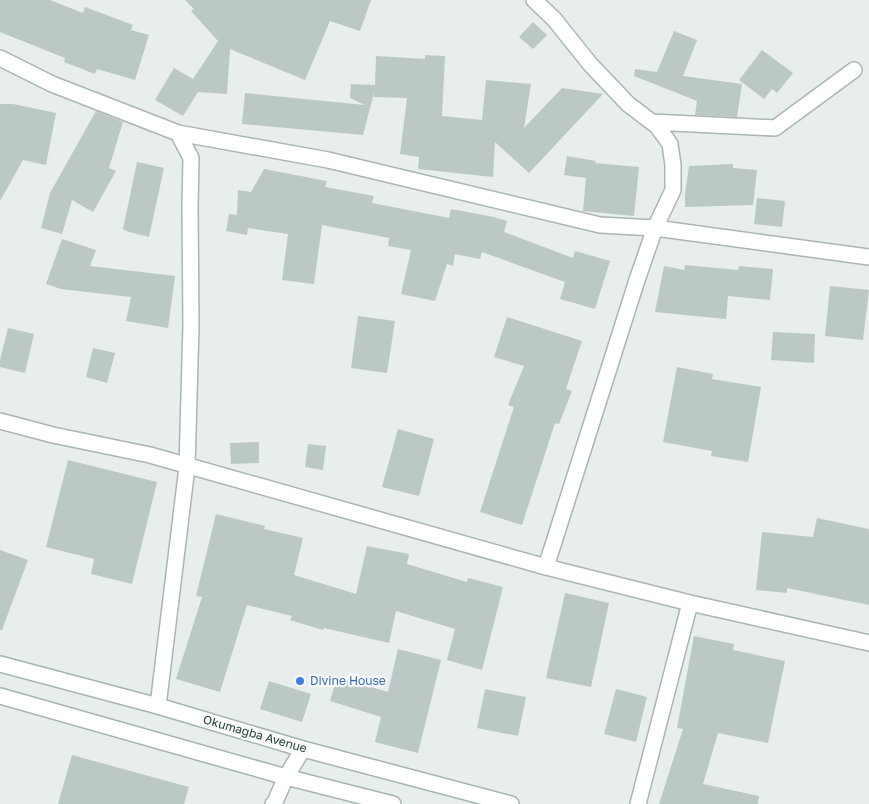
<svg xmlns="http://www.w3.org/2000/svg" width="869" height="804" viewBox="0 0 869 804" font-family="'Golos Text',sans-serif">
<rect width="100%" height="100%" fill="#e7eeec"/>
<path fill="#bcc8c6" d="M0 0H50L83 13 85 7 133 25 131 30 149 35 135 80 97 69 95 74 64 62 65 58 0 32Z
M185 0H371L360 31 330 21 305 80 230 49 227 94 198 92 183 116 155 100 174 68 193 79 218 41 191 11 194 9Z
M533 22 547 35 533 49 519 37Z
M674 31 697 40 683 76 742 84 737 117 695 115 697 101 634 76 635 69 657 72Z
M762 50 793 73 777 93 772 89 764 99 739 80Z
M425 55 445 56 442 116 482 120 486 80 531 84 524 128 562 88 603 94 529 173 495 142 493 177 418 169 419 157 400 154 407 98 374 97V93L363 135 242 124 245 93 365 105 350 98 351 84 375 85 376 56 425 59Z
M0 104H13L56 113 46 165 23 160 0 201Z
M96 111 123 122 109 168 116 171 93 212 72 200 62 234 41 228 50 193Z
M567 156 596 161 595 163 639 167 634 216 583 211 586 178 564 175Z
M137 162 164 168 149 237 129 232 123 229Z
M733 164V168L757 170 753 205 685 207V194L689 166Z
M264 169 327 181 325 187 374 196 372 203 449 218 451 209 494 217 507 221 504 232 573 258 575 251 610 261 595 309 560 299 565 282 482 252 480 259 455 254 453 266 447 264 435 301 401 294 411 250 388 246 389 238 322 225 314 284 282 280 288 234 248 228 247 235 226 231 229 214 237 215 238 190 251 192Z
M757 198 785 201 782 227 754 224Z
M62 239 96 250 90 266 175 276 168 328 126 321 131 297 61 289 46 284Z
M685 265 738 270 739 266 773 269 770 300 728 296 726 319 655 312 664 266 684 270Z
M830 286 869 290 863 340 825 336Z
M358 316 395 321 387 373 351 368Z
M507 317 582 341 566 389 572 391 559 424 555 423 522 525 480 512 514 407 508 405 524 366 494 357Z
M8 328 34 334 25 373 0 367V360Z
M773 332 815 334 814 363 771 360Z
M93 348 115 353 107 383 86 377Z
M677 367 713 374 712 379 761 387 748 462 711 456 712 451 663 442Z
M398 429 434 439 419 496 382 487Z
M259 442V463L231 464 230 443Z
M308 444 326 446 323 470 305 467Z
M68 460 157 482 132 584 91 574 94 559 46 547Z
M216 514 265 526 264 529 303 538 294 575 356 594 367 546 409 554 407 564 467 582 468 578 503 587 482 670 447 660 455 629 396 611 389 643 324 628 323 630 290 620 292 616 247 605 220 692 176 679 202 597 196 596Z
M817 518 869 529V605L787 588V593L756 590 762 532 813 537Z
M0 550 28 560 2 630H0Z
M565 593 609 603 591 687 546 678Z
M694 636 734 644 733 650 785 661 768 743 718 733 703 784 759 796 758 804H659L683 729 677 728Z
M398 649 441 660 418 753 375 742 381 717 330 701 337 677 388 692Z
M269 681 311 694 302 722 260 709Z
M485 689 526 697 518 736 477 728Z
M616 689 647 697 636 742 604 734Z
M72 755 189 787 184 804H58Z"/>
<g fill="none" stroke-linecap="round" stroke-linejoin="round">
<defs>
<path id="street" d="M534 0 554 19 590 64 628 104 657 126 670 144 673 165V190L655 228 637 280 546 567
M0 58 52 84 178 133 328 160 600 225 655 228 869 257
M652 122 775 128 854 70
M0 421 53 435 150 455 546 567 690 603 869 643
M158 706 187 467 191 325 190 207 191 158 178 133
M273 804 275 802 286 777 303 749
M638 804 690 603"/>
<path id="secondary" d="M0 664 158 706 303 749 511 804
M0 696 286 777 393 804"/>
</defs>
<use href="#street" stroke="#aab6b4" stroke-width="18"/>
<use href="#secondary" stroke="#a3b5b3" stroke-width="18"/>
<use href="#street" stroke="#fff" stroke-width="15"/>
<use href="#secondary" stroke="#fff" stroke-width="15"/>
</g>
<circle fill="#3f7fe0" stroke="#f7faf9" stroke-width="2" cx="300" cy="681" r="5"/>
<g text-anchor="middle" stroke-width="4.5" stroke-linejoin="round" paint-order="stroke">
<g font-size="12" fill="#366cbe" stroke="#f7faf9" text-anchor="start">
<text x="310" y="685">Divine House</text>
</g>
<g font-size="12" fill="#273e3d" stroke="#f7faf9">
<text transform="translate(255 734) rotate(16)" y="4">Okumagba Avenue</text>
</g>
</g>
</svg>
